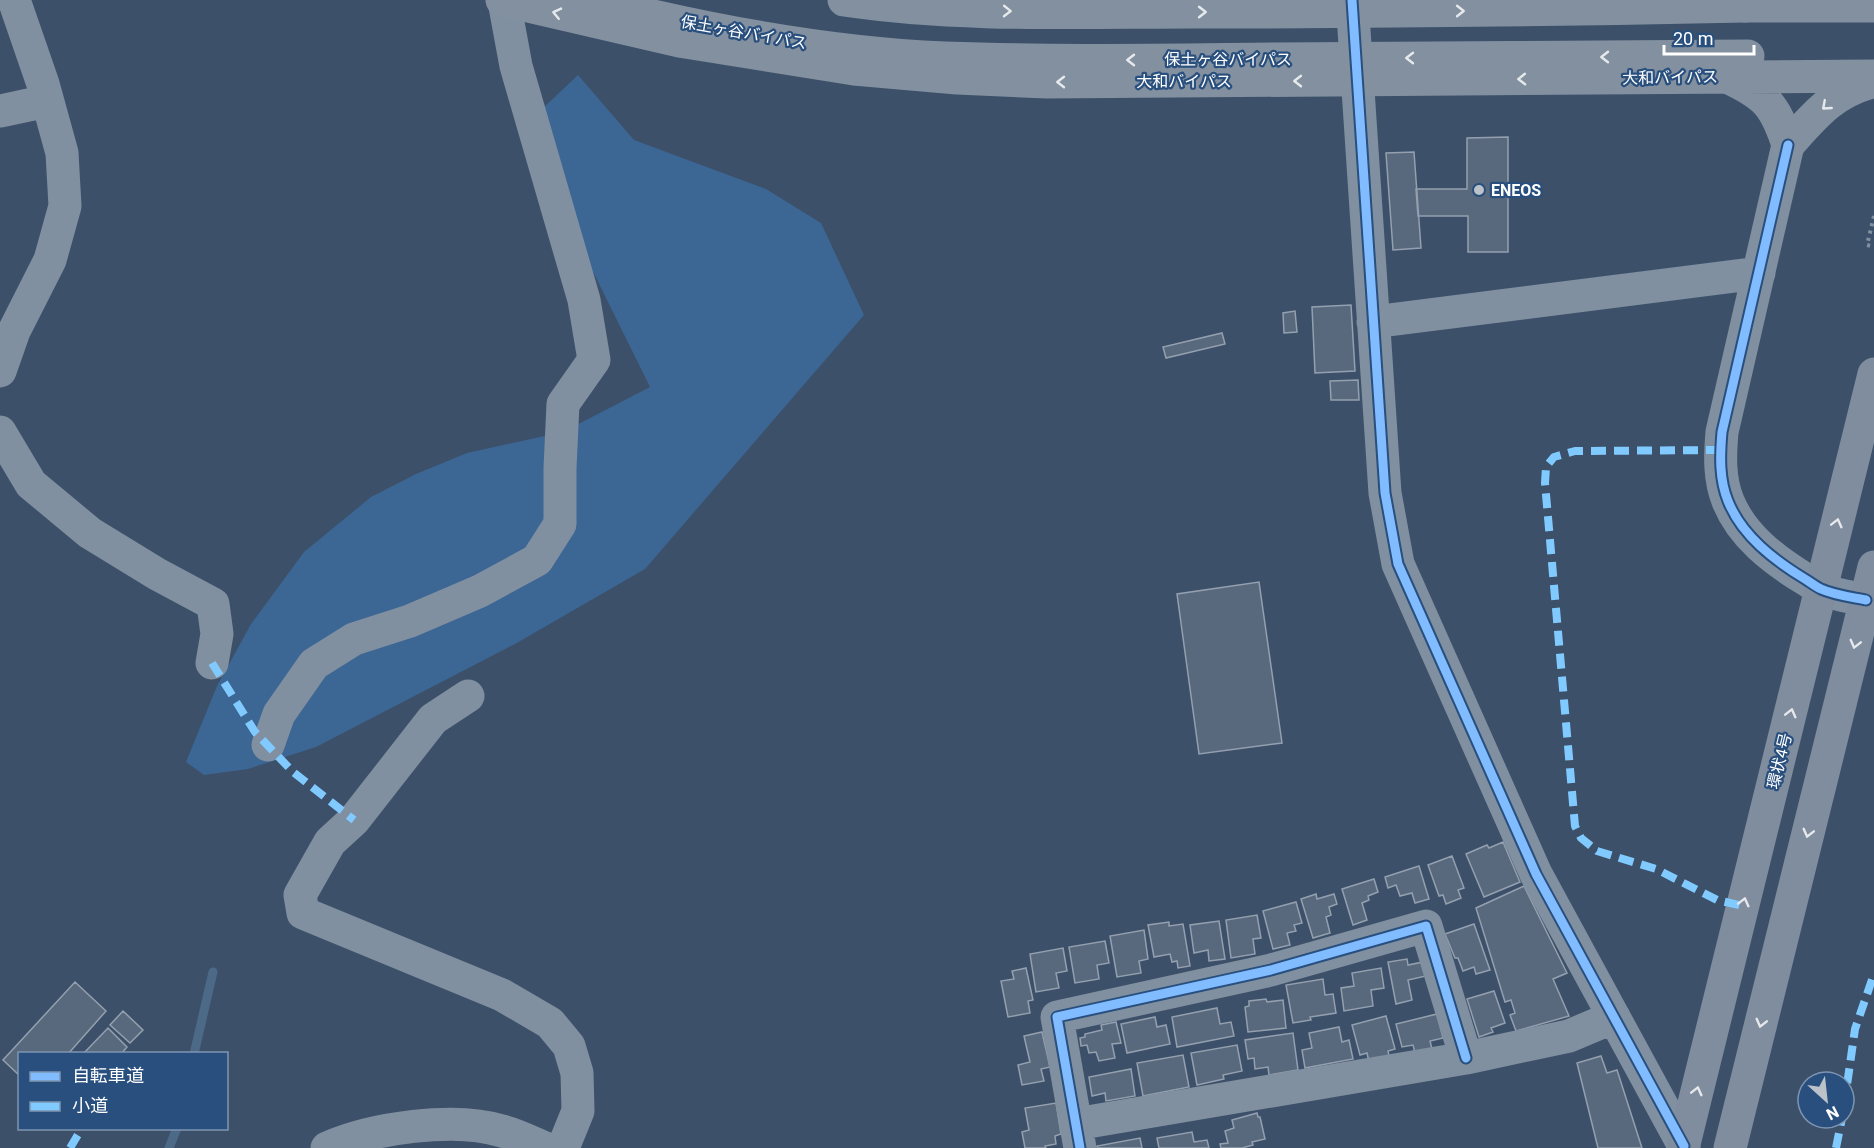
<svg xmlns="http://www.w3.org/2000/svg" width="1874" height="1148" viewBox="0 0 1874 1148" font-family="Roboto,'Noto Sans JP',sans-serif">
<rect width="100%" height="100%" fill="#3c5069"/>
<path fill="#3c6694" d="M578 75 634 140 766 189 821 223 864 315 645 569 515 644 316 747 248 769 204 775 186 762 217 686 251 624 304 552 371 497 416 474 467 453 563 432 650 387 522 128Z"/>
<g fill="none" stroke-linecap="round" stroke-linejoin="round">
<path stroke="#4c6988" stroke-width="9" d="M194 1054 213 972
M169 1148 177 1128"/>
</g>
<path fill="#59697d" stroke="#94a0af" stroke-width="1.5" d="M1508 137V252H1468V216H1418L1416 189H1467V138Z
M1414 152 1421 248 1393 250 1386 153Z
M1351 305 1355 371 1315 373 1312 307Z
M1295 311 1297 332 1284 333 1283 313Z
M1222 333 1225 344 1166 358 1163 347Z
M1358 380 1359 400H1331L1330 381Z
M1259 582 1282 743 1199 754 1177 594Z
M1503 842 1520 882 1484 897 1466 854 1487 845 1489 848Z
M1452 856 1464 888 1458 890 1461 898 1446 904 1443 895 1439 896 1428 865Z
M1419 866 1429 899 1415 903 1412 893 1400 896 1396 885 1388 888 1385 877Z
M1374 879 1378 892 1368 896 1369 900 1362 903 1367 920 1353 925 1342 889Z
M1524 886 1567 973 1553 979 1569 1016 1516 1031 1510 1015 1515 1013 1511 1000 1505 1002 1476 908Z
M1316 894 1317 899 1334 894 1337 904 1329 907 1331 915 1326 917 1330 933 1313 938 1301 899Z
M1296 902 1302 923 1294 925 1296 931 1287 933 1290 945 1273 949 1263 911Z
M1257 915 1261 938 1253 939 1255 954 1231 958 1226 920Z
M1219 921 1225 959 1209 961 1208 950 1194 953 1190 925Z
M1169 922V926L1183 924 1190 966 1178 968 1177 961 1172 962 1170 954 1154 957 1148 925Z
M1474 924 1490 970 1476 974 1474 967 1463 971 1458 958H1455L1445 934Z
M1144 930 1148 959 1139 961 1141 973 1117 977 1110 936Z
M1105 941 1109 963 1097 965 1099 979 1075 983 1069 947Z
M1063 948 1067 971 1056 973 1059 988 1036 992 1030 954Z
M1407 959 1408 965 1423 962 1426 976 1408 980 1412 1000 1396 1004 1388 962Z
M1026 968 1033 1000 1028 1001 1030 1013 1008 1017 1001 981 1014 979 1012 971Z
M1381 968 1384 988 1371 990 1373 1006 1344 1011 1341 988 1354 986 1352 973Z
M1323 979 1325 995 1333 994 1336 1013 1310 1017 1311 1020 1293 1023 1286 985Z
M75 982 106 1011 68 1054H20V1076L3 1060Z
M1494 991 1505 1023 1491 1028 1493 1032 1479 1037 1467 999Z
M1266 999 1267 1002 1283 1000 1286 1028 1248 1032 1245 1007 1249 1006V1001Z
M1217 1008 1220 1024 1231 1022 1234 1036 1177 1047 1172 1017Z
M123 1011 143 1030 130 1043 110 1025Z
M1437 1014 1443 1038 1430 1041 1432 1049 1415 1053 1413 1045 1402 1047 1396 1024Z
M1386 1016 1395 1049 1388 1051 1389 1056 1369 1062 1367 1053 1360 1055 1352 1025Z
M1155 1017 1157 1027 1166 1025 1170 1044 1127 1053 1121 1024Z
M1116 1022 1121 1043 1112 1044 1115 1058 1099 1061 1096 1052 1089 1053 1087 1045 1081 1046 1080 1038 1085 1037V1034L1102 1030 1101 1025Z
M1339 1027 1342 1042 1349 1040 1353 1059 1305 1068 1302 1050 1312 1048 1309 1033Z
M108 1028 127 1047 121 1054H83Z
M1042 1032 1050 1067 1041 1069 1044 1081 1022 1085 1018 1065 1030 1062 1024 1036Z
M1293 1033 1298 1070 1269 1075 1268 1067 1255 1069 1254 1058 1248 1059 1245 1040Z
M1237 1045 1242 1071 1223 1075 1224 1079 1197 1085 1191 1053Z
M1183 1055 1189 1087 1143 1096 1137 1063Z
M1601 1056 1607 1073 1617 1070 1642 1148H1598L1577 1063Z
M1131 1069 1135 1096 1106 1101 1105 1093 1092 1096 1089 1077Z
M1056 1103 1061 1134 1055 1136 1056 1144 1045 1146 1046 1148H1025L1022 1132 1029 1130 1025 1108Z
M1257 1113 1258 1117H1260L1265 1139 1252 1142 1253 1145 1242 1148H1221L1220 1144 1228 1143 1225 1131 1234 1128 1232 1120Z
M1192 1132 1194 1142 1207 1140 1209 1148H1159L1157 1138Z
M1140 1138 1142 1148H1097V1146Z"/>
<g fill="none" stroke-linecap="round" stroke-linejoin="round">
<path stroke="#8190a0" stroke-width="4" stroke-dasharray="3 4.5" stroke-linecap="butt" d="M1874 216 1867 245 1874 247"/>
<path stroke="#8190a0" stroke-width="33" d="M1352 0 1385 493 1398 564 1536 874 1684 1146
M0 111 47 101
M1788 145 1722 432C1720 455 1719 479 1728 501 1742 536 1774 560 1805 579 1810 582 1815 586 1821 589 1834 595 1851 597 1866 600
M1373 322 1759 273
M0 371 14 331 50 260 65 206 62 153 43 84 14 0
M0 432 31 484 90 533 157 574 213 604 217 634 212 663
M468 696 433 719 354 820 330 842 300 895 303 913 502 995 550 1023 569 1046 577 1073 578 1111 563 1148
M268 745 279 714 314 664 354 639 410 621 480 591 537 560 560 524V468L563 404 594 360 584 300 516 66 504 1
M1076 1124 1466 1058 1569 1036 1614 1017
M327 1148C372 1128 455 1116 502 1131 517 1135 531 1142 545 1148
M1080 1148 1057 1017 1271 970 1426 926 1466 1058"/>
<path stroke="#808d9f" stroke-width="33" d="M1683 1148 1874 374
M1730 1148 1874 567"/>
<path stroke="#8290a0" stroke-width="33" d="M502 0 679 41 854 69 957 78 1047 82 1874 76
M1746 6H1874
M1727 77C1766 95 1775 105 1788 145 1815 115 1832 93 1872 82"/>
<path stroke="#8290a0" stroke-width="33" d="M587 0C704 30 825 53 945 58 1054 62 1164 60 1273 59 1431 58 1590 57 1748 56
M844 0C959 17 1077 12 1193 12 1377 12 1562 10 1746 6"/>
<path stroke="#80caff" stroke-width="8" stroke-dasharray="15 8" stroke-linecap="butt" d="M1721 450 1575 451 1554 457 1546 467 1545 483 1575 826 1581 838 1597 851 1656 869 1717 900 1743 906
M212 663 255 732 293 772 354 820
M1844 1106 1855 1029 1874 974
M70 1148 79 1133
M1836 1148 1842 1118"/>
<defs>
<path id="cycleway" d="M1352 0 1385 493 1398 564 1536 874 1684 1146
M1788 145 1722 432C1720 455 1719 479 1728 501 1742 536 1774 560 1805 579 1810 582 1815 586 1821 589 1834 595 1851 597 1866 600
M1080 1148 1057 1017 1271 970 1426 926 1466 1058"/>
</defs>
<use href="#cycleway" stroke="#284f7d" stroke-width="13"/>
<use href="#cycleway" stroke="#80bcff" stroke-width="9"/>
</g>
<defs><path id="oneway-chevron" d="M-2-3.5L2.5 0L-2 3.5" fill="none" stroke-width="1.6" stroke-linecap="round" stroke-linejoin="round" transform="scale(1.5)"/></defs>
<g stroke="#e6e9ec">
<use href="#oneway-chevron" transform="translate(1007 11) rotate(1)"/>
<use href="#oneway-chevron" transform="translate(1460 11)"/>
<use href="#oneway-chevron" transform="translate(1202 12)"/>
<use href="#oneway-chevron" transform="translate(557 13) rotate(-167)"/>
<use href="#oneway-chevron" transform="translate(1605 57) rotate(180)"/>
<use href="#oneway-chevron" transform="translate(1410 58) rotate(180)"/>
<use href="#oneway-chevron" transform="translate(1131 60) rotate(-180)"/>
<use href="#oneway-chevron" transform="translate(1522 79) rotate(179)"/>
<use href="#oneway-chevron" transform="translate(1298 81) rotate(180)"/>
<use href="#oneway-chevron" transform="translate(1061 82) rotate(180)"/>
<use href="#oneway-chevron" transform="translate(1826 106) rotate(139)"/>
</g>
<g stroke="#e6e8ec">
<use href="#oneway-chevron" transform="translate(1837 523) rotate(-76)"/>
<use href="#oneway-chevron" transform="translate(1855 644) rotate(104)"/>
<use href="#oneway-chevron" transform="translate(1791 713) rotate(-76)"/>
<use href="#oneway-chevron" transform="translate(1808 833) rotate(104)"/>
<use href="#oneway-chevron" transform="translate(1744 902) rotate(-76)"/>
<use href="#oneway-chevron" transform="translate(1761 1023) rotate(104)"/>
<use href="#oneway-chevron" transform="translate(1697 1091) rotate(-76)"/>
</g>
<circle fill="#bbc2ca" stroke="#284f7d" stroke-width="2" cx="1479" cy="190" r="6"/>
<g text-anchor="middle" stroke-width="4.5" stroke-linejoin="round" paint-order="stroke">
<g font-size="16" fill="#fff" stroke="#284f7d">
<text transform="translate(744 32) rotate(10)" y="6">保土ヶ谷バイパス</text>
<text x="1228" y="65">保土ヶ谷バイパス</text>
<text transform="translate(1670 77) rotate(-1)" y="6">大和バイパス</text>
<text x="1184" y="87">大和バイパス</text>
<text transform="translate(1779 761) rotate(-76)" y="6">環状4号</text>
</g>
<g font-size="16" font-weight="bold" fill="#fff" stroke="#284f7d" text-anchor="start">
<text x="1491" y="196">ENEOS</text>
</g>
</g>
<rect x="18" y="1052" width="210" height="78" fill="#284f7d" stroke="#7e95b1" stroke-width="1.5"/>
<rect x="30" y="1072" width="30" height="9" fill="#80bcff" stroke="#7e95b1" stroke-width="1.5"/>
<text x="72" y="1082" font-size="18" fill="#ffffff">自転車道</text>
<rect x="30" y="1102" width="30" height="9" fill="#80caff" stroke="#7e95b1" stroke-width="1.5"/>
<text x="72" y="1112" font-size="18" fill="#ffffff">小道</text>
<g transform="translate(1826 1100) rotate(153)"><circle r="28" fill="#284f7d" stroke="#7e95b1" stroke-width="1.5"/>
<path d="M0-4.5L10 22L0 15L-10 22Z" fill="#bbc2ca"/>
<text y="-9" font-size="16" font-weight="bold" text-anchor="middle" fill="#ffffff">N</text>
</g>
<path d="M1664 45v9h90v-9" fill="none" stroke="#ffffff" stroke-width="3"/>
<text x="1673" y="45" font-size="18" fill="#ffffff" stroke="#284f7d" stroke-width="4.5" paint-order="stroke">20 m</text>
</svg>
